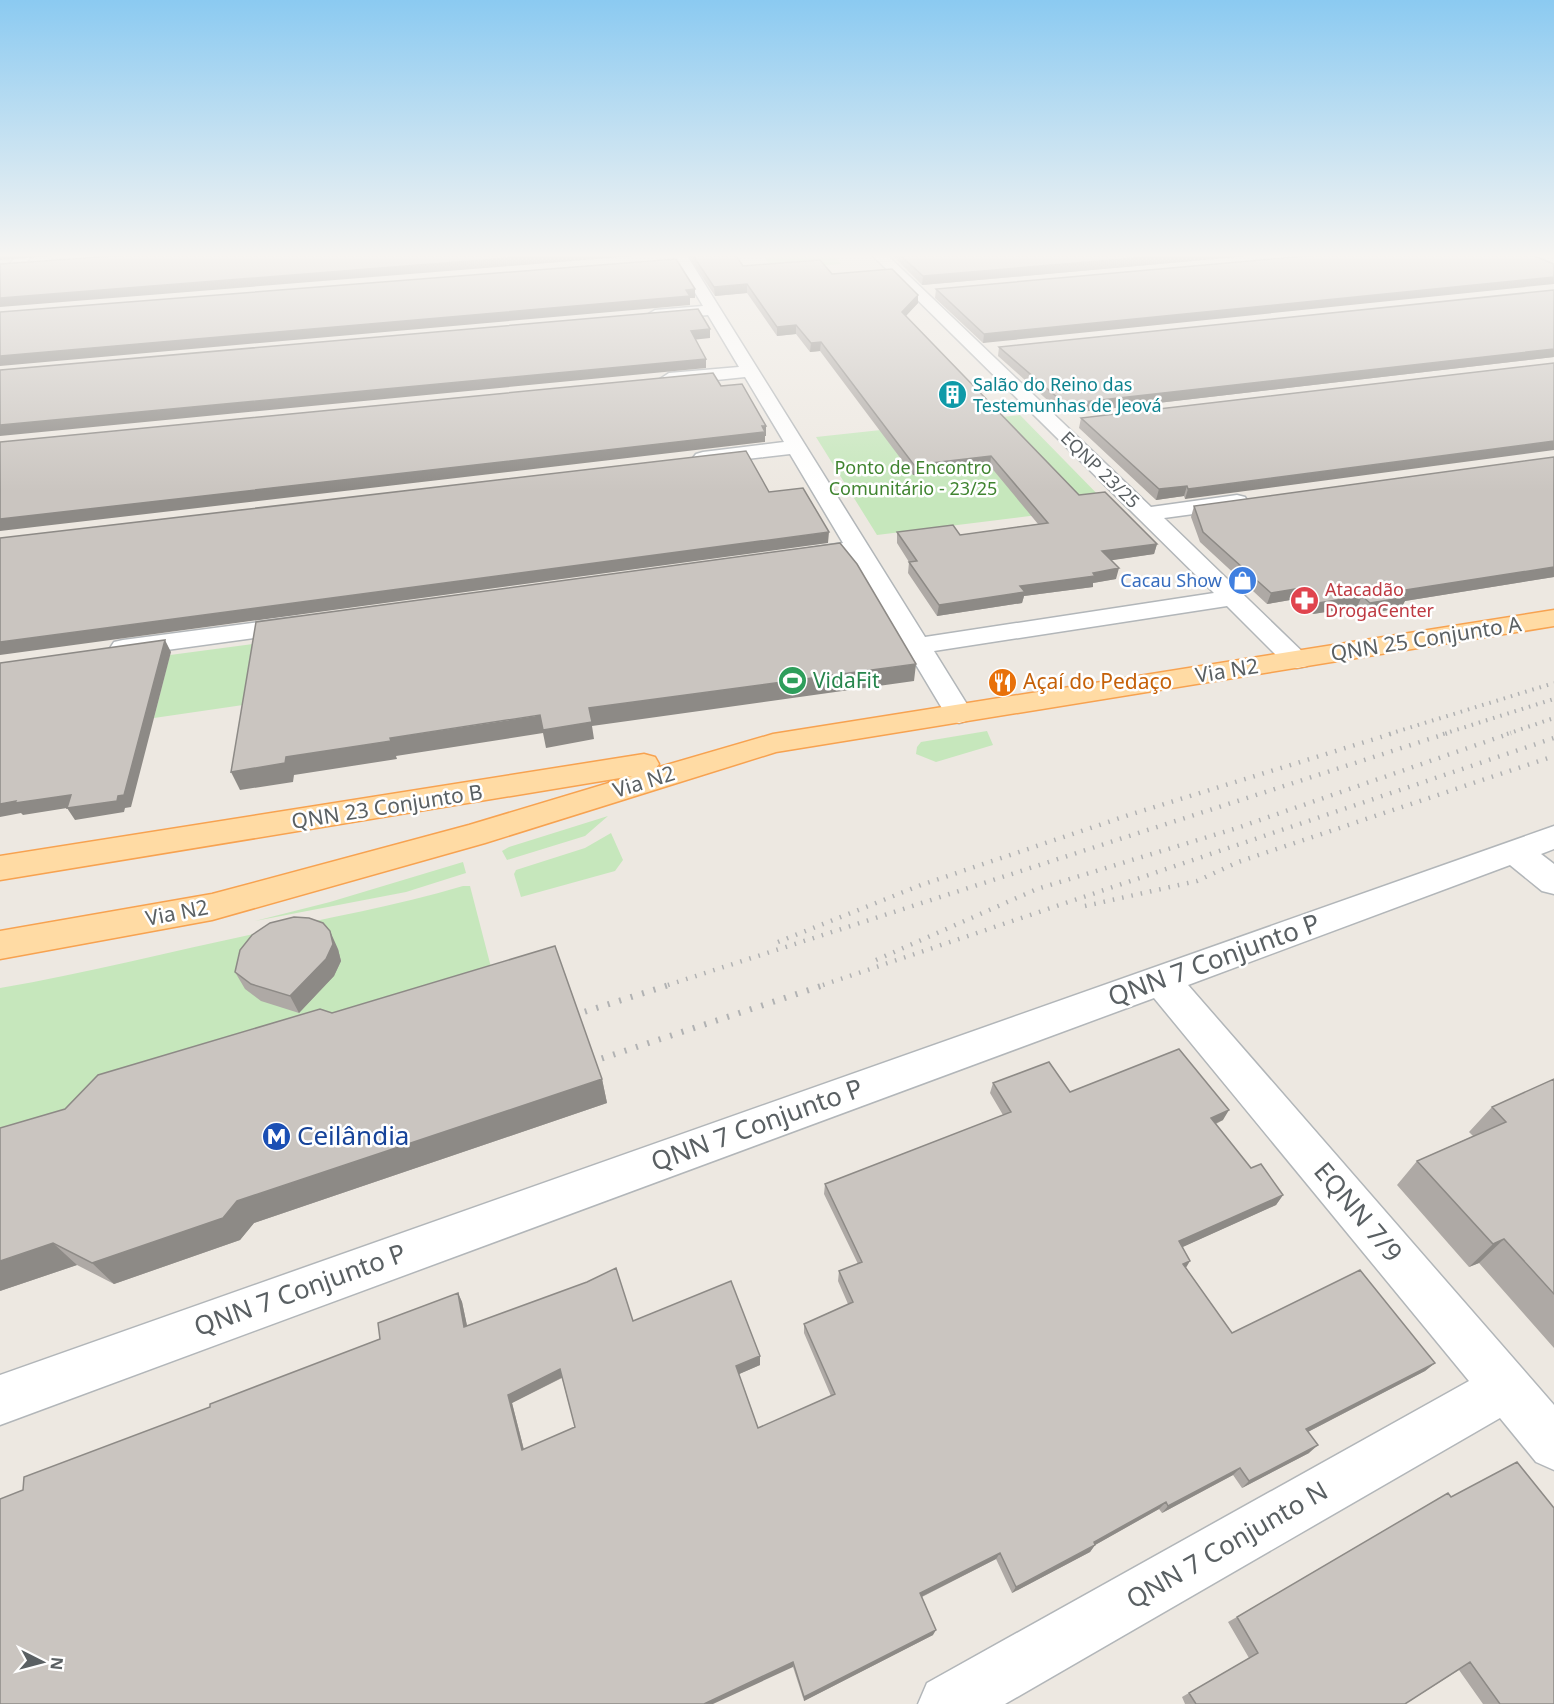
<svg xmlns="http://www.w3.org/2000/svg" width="1554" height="1704" viewBox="0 0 1554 1704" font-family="'Noto Sans',sans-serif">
<rect width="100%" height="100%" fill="#ede8e1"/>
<path fill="#c6e7bc" d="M808 254H833L841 264 773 269 764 257Z
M1020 415 1109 506 877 535 816 437Z
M253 644 243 705 154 718 170 655Z
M987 731 993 745 936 762 916 754 917 747 921 742Z
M608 816 585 836 507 860 502 851 509 847Z
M611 833 623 860 615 871 521 897 514 874 516 870 585 848Z
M463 862 466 873 406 892 255 921 330 902Z
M463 886H470L492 971 0 1164V988C87 973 172 951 258 933 327 918 395 906 463 886Z"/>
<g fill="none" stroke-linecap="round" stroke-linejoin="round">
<defs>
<path id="minor" d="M18 254H33L5 289 0 291V276Z
M672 254H686L925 637 1214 593 871 254H886L1151 507 1237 495 1245 497 1248 502 1245 507 1164 518 1311 660 1307 666 1297 668 1287 666 1227 606 934 651 973 714 969 720 959 723 949 720 851 556 800 563 792 561 788 556 792 551 843 543 790 454 703 464 696 462 693 458 696 454 703 452 784 442 745 377 669 385 660 379 669 373 739 367 708 315 655 320 647 315 655 310 703 306Z
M297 617 306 619 310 625 306 631 123 656 114 654 110 648 114 642 123 640Z
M1554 826V849L1541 854 1554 864V894L1542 891 1510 865 1188 985 1554 1405V1470L1536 1462 1500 1418 1005 1704H918L927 1683 1469 1381 1154 998 0 1425V1375Z"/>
<path id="major" d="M1554 610V626L776 752 485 843 212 920 0 959V931L212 894 469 825 632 776 0 880V856L644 754 655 757 659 764 656 768 773 734Z"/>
</defs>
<use href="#minor" stroke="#b2b6b9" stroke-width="3"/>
<use href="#major" stroke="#f7a250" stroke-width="3"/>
<use href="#minor" fill="#fff" fill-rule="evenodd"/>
<use href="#major" fill="#ffdba4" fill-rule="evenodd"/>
<path stroke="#b1b2b3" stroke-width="4" stroke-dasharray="1.5 6" stroke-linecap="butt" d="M1389 734 1554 683
M1443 734 1554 699
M1507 734 1554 718"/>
<path stroke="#b1b2b3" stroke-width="4.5" stroke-dasharray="1.5 8" stroke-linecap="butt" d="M1085 906 1197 881 1238 862 1554 756
M778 942 921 885 1132 814 1394 733
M876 960 1037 889 1237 828 1511 733
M668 985 1448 733
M823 985 1554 738"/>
<path stroke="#b1b2b3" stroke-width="6" stroke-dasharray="2 10" stroke-linecap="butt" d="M562 1019 672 984
M579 1066 827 984"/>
</g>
<path fill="#aea9a5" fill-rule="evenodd" d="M687 254H735L743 266 832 274 918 295V303L906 316 1079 495 1157 544 1154 554 1111 560 1116 579 1093 583V587L1024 596 1022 603 937 616 908 573 909 562 897 543V532L960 535 1038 524 990 466 913 475 820 351 810 352 796 334 777 336 747 293 715 296Z
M891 254H1271L922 285Z
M1328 254 983 343 935 298 936 289Z
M1554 290V357L1063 414 998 356 999 347Z
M1554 363 1185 499 1184 496 1156 500 1079 428 1081 418Z
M1194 506 1554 577 1405 601 1401 608 1365 614 1357 607 1313 614 1296 599 1267 604 1200 542 1191 517Z
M338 949 341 961 334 976 299 1013 261 1001 245 989 235 972Z
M332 1013 602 1079 607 1103 254 1223 240 1240 114 1284 77 1265 0 1291 65 1109Z
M1554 1079V1348L1479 1263 1469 1267 1397 1185 1417 1161 1473 1136 1469 1132 1492 1107Z
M993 1083 1070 1092 1223 1120 1216 1124 1251 1168 1283 1195 1276 1205 1182 1247 1186 1268 1232 1333 1435 1363 1425 1371 1308 1432 1309 1453 1242 1488 1233 1475 1162 1513 1159 1509 1095 1545 1090 1552 1012 1593 996 1559 922 1597 933 1635 804 1701 793 1667 23 1490 210 1407 380 1339 458 1293 462 1302 467 1326 633 1321 760 1365 739 1374 758 1428 831 1396 804 1333V1324L848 1304 838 1281 839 1271 858 1264 824 1194 825 1184 1003 1115 990 1093ZM562 1378 575 1427 524 1450 512 1403Z
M1451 1497 1554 1704H1483L1459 1670 1405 1704H1185L1182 1697 1249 1658 1228 1622Z"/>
<path fill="#8d8a86" d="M0 254H80L0 260Z
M557 254H659L0 307V298Z
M1182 254H1271L922 285 923 276Z
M1554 277V284L983 343 984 334Z
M747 284V293L715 296 714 287Z
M695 289V298H690V305L0 366V356Z
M918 295V303L901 321 902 312Z
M796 325V334L777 336V327Z
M710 329V338L692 340 691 331Z
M821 342 820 351 810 352 811 343Z
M1554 349V357L1063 414 1065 404Z
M706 359V368L0 436V425Z
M766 426V436H765V442L0 531V519Z
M1554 441V450L1185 499 1188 489Z
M991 456 990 466 913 475 914 465Z
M1187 486 1184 496 1156 500 1159 489Z
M829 532 828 543 0 655V642Z
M1157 544 1154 554 1100 562 1102 551Z
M1554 567V577L1405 601 1401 608 1365 614 1370 603 1399 591Z
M1119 568 1116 579 1093 583V587L1024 596 1022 603 937 616 939 605 1020 586Z
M1301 588 1296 599 1267 604 1271 593Z
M1362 596 1357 607 1313 614 1318 603Z
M165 640 171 652 131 807 125 808 124 812 75 820 67 808 23 815 21 813 0 817V804Z
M916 664 914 681 592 726 594 739 546 748 543 733 396 756 397 759 294 775 293 782 240 790 231 772 286 757 390 738 589 708Z
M330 931 338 949 341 961 334 976 299 1013 290 996Z
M602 1079 607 1103 254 1223 240 1240 114 1284 92 1263 237 1201Z
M1229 1110 1223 1120 1205 1128 1211 1118Z
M1283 1195 1276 1205 1174 1251 1179 1241Z
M1504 1239 1479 1263 1469 1267 1493 1244Z
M53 1243 77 1265 0 1291V1261Z
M1190 1261 1184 1271 1183 1264Z
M458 1293 462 1302 469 1335 464 1327Z
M760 1356V1365L737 1375 736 1366Z
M1435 1363 1425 1371 1298 1437 1306 1429Z
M560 1369 563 1377 512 1403 526 1458 522 1450 508 1395Z
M1318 1445 1309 1453 1242 1488 1249 1481Z
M1240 1468 1233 1475 1162 1513 1168 1506Z
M1166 1502 1159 1509 1088 1549 1094 1542Z
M1095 1545 1090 1552 1012 1593 1016 1587Z
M1000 1553 996 1559 917 1599 920 1593Z
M936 1630 933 1635 804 1701V1697Z
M793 1662V1667L713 1704H704Z"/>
<path fill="#cac5c0" stroke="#8d8a86" stroke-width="1.5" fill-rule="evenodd" d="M143 254H557L0 298V264Z
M692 254H735L743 266 820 260 832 274 892 269 918 295 902 312 1079 495 1105 492 1157 544 1102 551 1119 568 1093 573 1095 576 1020 586 1025 592 939 605 909 562 917 561 897 532 953 525 960 535 1048 523 991 456 914 465 821 342 811 343 796 325 777 327 747 284 714 287Z
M899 254H1182L923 276Z
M1328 254H1529L1554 264V277L984 334 936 289Z
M676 259 695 289 686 290 690 296 0 356V312Z
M1554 290V349L1065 404 999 347Z
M698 309 710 329 691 331 706 359 0 425V370Z
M1554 363V441L1188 489 1187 486 1159 489 1081 418Z
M713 373 721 386 742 384 766 426H762L765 432 0 519V442Z
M746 451 769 492 803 488 829 532 0 642V538Z
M1554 457V567L1399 591 1407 597 1370 603 1362 596 1318 603 1301 588 1271 593 1203 532 1194 506Z
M840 543 857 564 916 664 589 708 592 722 543 730 540 715 390 738 391 741 286 757 285 763 231 772 256 622Z
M165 640 124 795 118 796 117 801 67 808 71 795 15 803 16 801 0 804V663Z
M294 917 309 918 323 923 330 931 333 944 326 959 290 996 251 984 235 972 240 950 252 935 270 923Z
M555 946 602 1079 237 1201 223 1218 92 1263 53 1243 0 1261V1128L65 1109 98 1075 320 1009 332 1013Z
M1179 1049 1229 1110 1211 1118 1251 1168 1261 1164 1283 1195 1179 1241 1190 1261 1183 1264 1232 1333 1360 1270 1435 1363 1306 1429 1318 1445 1249 1481 1240 1468 1168 1506 1166 1502 1094 1542 1095 1545 1016 1587 1000 1553 920 1593 936 1630 804 1697 793 1662 704 1704H0V1499L23 1490 24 1477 210 1407V1404L380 1339 378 1323 458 1293 464 1327 587 1282 616 1268 633 1321 731 1281 760 1356 736 1366 758 1428 835 1394 804 1324 853 1302 839 1271 862 1262 825 1184 1011 1112 993 1083 1049 1062 1070 1092ZM560 1369 575 1427 522 1450 508 1395Z
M1554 1079V1294L1504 1239 1493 1244 1417 1161 1506 1122 1492 1107Z
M1517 1462 1554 1508V1704H1500L1470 1662 1405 1704H1196L1189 1693 1258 1653 1237 1617 1448 1493 1451 1497Z"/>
<linearGradient id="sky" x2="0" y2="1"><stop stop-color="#8bcaf1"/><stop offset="0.52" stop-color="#f7f5f2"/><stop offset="1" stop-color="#f7f5f2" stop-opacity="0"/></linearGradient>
<rect width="1554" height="492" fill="url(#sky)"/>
<defs>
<symbol id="building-disc" viewBox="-11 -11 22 22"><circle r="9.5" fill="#0f9aa8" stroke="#fff"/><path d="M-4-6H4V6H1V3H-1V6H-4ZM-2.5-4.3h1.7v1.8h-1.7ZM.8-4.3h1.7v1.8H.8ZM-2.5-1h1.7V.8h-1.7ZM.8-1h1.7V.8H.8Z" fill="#fff"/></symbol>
<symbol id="shop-disc" viewBox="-11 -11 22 22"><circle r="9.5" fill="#3f7fe0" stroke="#fff"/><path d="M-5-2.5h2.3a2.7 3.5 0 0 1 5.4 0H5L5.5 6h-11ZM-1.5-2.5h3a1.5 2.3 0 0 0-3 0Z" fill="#fff"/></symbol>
<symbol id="pharmacy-disc" viewBox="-11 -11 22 22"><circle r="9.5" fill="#e0444e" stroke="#fff"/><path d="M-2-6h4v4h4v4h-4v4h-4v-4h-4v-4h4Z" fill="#fff"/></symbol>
<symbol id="stadium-disc" viewBox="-11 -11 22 22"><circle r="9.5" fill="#2e9e5b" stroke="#fff"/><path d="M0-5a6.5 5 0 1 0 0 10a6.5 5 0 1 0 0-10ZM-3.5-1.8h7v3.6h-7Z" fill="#fff"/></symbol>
<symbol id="restaurant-disc" viewBox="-11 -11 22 22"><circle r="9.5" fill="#e8710a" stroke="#fff"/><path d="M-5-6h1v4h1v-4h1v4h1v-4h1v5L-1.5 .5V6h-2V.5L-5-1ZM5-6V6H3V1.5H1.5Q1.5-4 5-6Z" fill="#fff"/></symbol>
<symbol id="metro-disc" viewBox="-11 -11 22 22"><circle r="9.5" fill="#1a4fb4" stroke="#fff"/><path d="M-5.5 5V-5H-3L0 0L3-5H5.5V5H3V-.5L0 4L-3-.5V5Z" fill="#fff"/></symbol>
</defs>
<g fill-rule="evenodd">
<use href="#building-disc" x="936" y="378" width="33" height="33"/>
<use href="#shop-disc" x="1226" y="564" width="33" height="33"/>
<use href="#pharmacy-disc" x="1288" y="584" width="33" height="33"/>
<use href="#stadium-disc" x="776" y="664" width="33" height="33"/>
<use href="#restaurant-disc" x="986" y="666" width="33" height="33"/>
<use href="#metro-disc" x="260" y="1120" width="33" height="33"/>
</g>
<g text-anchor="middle" stroke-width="5" stroke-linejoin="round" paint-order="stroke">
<g font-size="18" fill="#0d838f" stroke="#fff" text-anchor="start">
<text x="973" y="391">Salão do Reino das<tspan x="973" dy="21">Testemunhas de Jeová</tspan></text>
</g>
<g font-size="18" fill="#408430" stroke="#fff">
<text x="913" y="474">Ponto de Encontro<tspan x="913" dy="21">Comunitário - 23/25</tspan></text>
</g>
<g font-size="18" fill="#5a6063" stroke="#fff">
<text transform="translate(1100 470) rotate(44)" y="6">EQNP 23/25</text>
</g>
<g font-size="18" fill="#366cbe" stroke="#fff" text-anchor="end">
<text x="1222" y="587">Cacau Show</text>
</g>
<g font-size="18" fill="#be3a42" stroke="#fff" text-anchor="start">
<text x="1325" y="596">Atacadão<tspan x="1325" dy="21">DrogaCenter</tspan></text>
</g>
<g font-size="21" fill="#5a6063" stroke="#fff">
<text transform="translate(1426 639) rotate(-9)" y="7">QNN 25 Conjunto A</text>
<text transform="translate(1227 671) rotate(-9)" y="7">Via N2</text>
<text transform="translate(644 782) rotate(-17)" y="7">Via N2</text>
<text transform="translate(387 807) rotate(-9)" y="7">QNN 23 Conjunto B</text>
<text transform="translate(177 913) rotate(-11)" y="7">Via N2</text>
</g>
<g font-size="21" fill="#27864d" stroke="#fff" text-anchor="start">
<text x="813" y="688">VidaFit</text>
</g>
<g font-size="21" fill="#c56008" stroke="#fff" text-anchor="start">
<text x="1023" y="689">Açaí do Pedaço</text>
</g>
<g font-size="26" fill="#5a6063" stroke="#fff">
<text transform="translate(1214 960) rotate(-20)" y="9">QNN 7 Conjunto P</text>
<text transform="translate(757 1125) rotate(-20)" y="9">QNN 7 Conjunto P</text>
<text transform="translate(1358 1212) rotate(50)" y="9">EQNN 7/9</text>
<text transform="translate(300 1290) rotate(-20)" y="9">QNN 7 Conjunto P</text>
<text transform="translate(1227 1545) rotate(-30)" y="9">QNN 7 Conjunto N</text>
</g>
<g font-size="26" fill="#164399" stroke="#fff" text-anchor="start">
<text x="297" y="1145">Ceilândia</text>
</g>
</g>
<g transform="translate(42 1662) rotate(96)" stroke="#ffffff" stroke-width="4.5" paint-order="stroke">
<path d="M0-4.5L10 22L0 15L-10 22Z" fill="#5a6063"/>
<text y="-9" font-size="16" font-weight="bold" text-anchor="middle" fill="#5a6063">N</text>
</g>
</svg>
